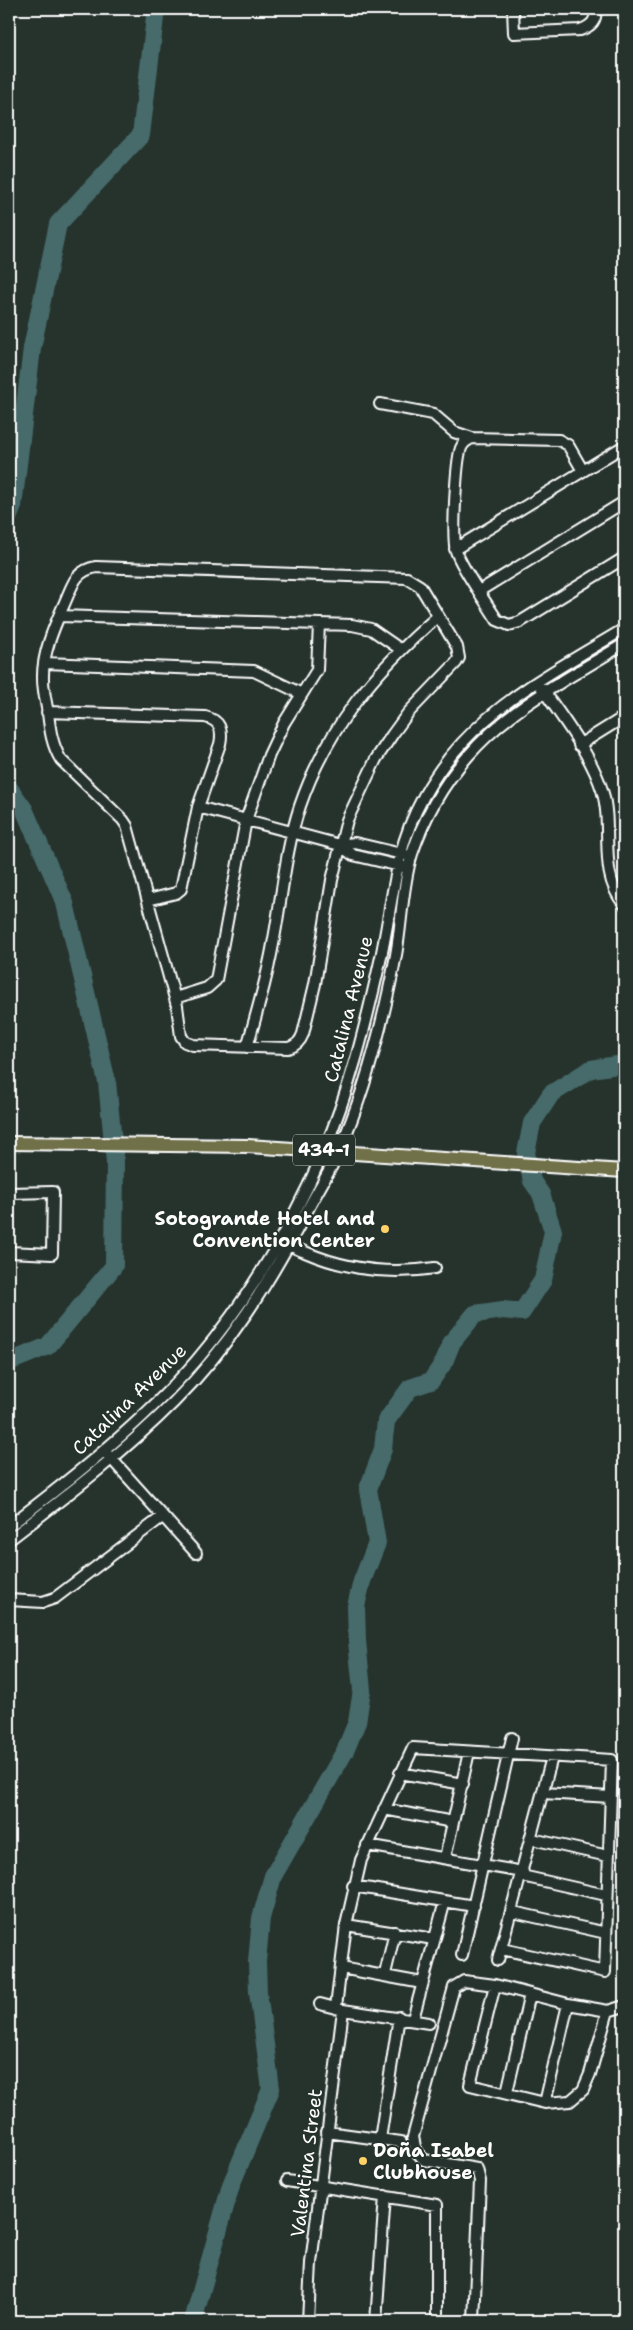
<svg xmlns="http://www.w3.org/2000/svg" width="633" height="2330" viewBox="0 0 633 2330" font-family="'Shantell Sans',sans-serif">
<rect width="100%" height="100%" fill="#26332d"/>
<filter id="ink" filterUnits="userSpaceOnUse"><feTurbulence type="fractalNoise" baseFrequency=".02" numOctaves="2"/><feDisplacementMap in="SourceGraphic" scale="10" xChannelSelector="R" yChannelSelector="G"/><feConvolveMatrix kernelMatrix="1 2 1 2 8 2 1 2 1" color-interpolation-filters="sRGB"/></filter>
<g filter="url(#ink)">
<g fill="none" stroke-linecap="round" stroke-linejoin="round">
<path stroke="#466b6a" stroke-width="18" d="M9 516 13 506 32 348 58 224 141 135 156 9
M9 788 24 809 65 903 107 1082 115 1162 114 1266 48 1346 9 1362
M193 2321 231 2185 271 2089 258 1992 257 1962 261 1918 273 1876 345 1751 357 1722 362 1690 357 1641 356 1606 362 1581 377 1543 368 1489 383 1449 386 1421 410 1388 431 1381 444 1362 452 1342 475 1314 503 1310 522 1312 543 1280 553 1231 541 1194 532 1181 526 1153 532 1123 551 1094 591 1069 624 1064"/>
<defs>
<path id="minor" d="M513 9 514 33 580 30C592 26 596 21 596 9
M380 404 433 414 454 432 472 438
M583 471 568 445 559 440 472 438C467 440 463 443 461 448 456 462 452 538 456 551 462 569 486 602 497 620L509 625 520 622 624 558
M455 549 624 446
M96 567 407 578 420 586 457 647 459 658 456 663 408 713 392 735 376 759 347 820 332 880 315 984 303 1034C300 1042 296 1046 288 1048L193 1045 185 1042 181 1036 177 1006 127 826 123 820 61 760C52 745 50 730 48 713 46 702 43 690 43 679 42 653 55 625 65 602 73 584 75 571 96 567Z
M479 591 624 502
M59 616 352 625 371 629 400 649
M45 663 254 671 302 694
M541 687C562 717 591 755 602 790 614 828 597 872 624 904
M47 712 205 717C220 720 223 730 220 744L198 807 181 889 176 893 148 900
M579 745 624 717
M198 807 340 845 355 843 406 855
M340 845 353 855 404 867
M175 998 207 988 216 980 246 820 269 755 284 723 317 670 319 624
M247 1047C257 1012 267 979 273 944 282 898 285 851 300 806 327 727 376 670 438 616
M9 1193 53 1192 52 1254 9 1252
M286 1240C290 1247 298 1249 305 1252 347 1270 390 1275 435 1268
M108 1455 196 1553
M9 1526C75 1476 141 1424 196 1361 249 1299 291 1227 323 1153 350 1090 366 1024 381 957 388 924 392 890 400 857 410 815 433 774 462 743 507 694 568 663 624 629
M9 1540C66 1496 123 1453 174 1402 230 1346 270 1281 307 1211 317 1191 330 1172 339 1151 365 1092 384 1018 396 955 402 922 402 886 412 854 424 818 443 784 468 756 509 708 571 677 624 644
M9 1600 43 1602 55 1598 162 1517
M400 1773 463 1784
M543 1793 611 1797
M384 1809 453 1822
M532 1839 608 1856
M367 1845 523 1872
M445 1858 469 1752
M522 1876 606 1895
M353 1886 474 1906
M513 1912 606 1933
M346 1925 434 1939
M462 1955 512 1738
M498 1960 552 1757
M341 1968 422 1983
M385 1974 395 1932
M495 1985 470 2085 545 2103 570 2101 583 2090 590 2074 608 2011
M320 2004 343 2010 429 2023
M336 2007 346 1925 361 1860 413 1748 612 1760 605 1972 502 1949
M413 2019 445 1901
M507 2092 530 1994
M545 2103 568 2004
M327 2132 401 2142
M380 2139 399 2017
M287 2181 437 2205V2321
M308 2321 311 2263 343 2010
M376 2321 385 2196
M474 2321 480 2181 477 2169 424 2160 416 2151 413 2137 454 1987 464 1981 495 1985 568 2004 608 2011 624 2006"/>
<path id="major" d="M9 1143 248 1146 624 1171"/>
</defs>
<use href="#minor" stroke="#fff" stroke-width="14"/>
<use href="#major" stroke="#fff" stroke-width="16"/>
<use href="#minor" stroke="#26332d" stroke-width="10"/>
<use href="#major" stroke="#70704a" stroke-width="12"/>
</g>
</g>
<g fill="#ffd166" stroke="#26332d" stroke-width="2">
<circle cx="385" cy="1229" r="5"/>
<circle cx="363" cy="2161" r="5"/>
</g>
<g text-anchor="middle" stroke-width="4" stroke-linejoin="round" paint-order="stroke">
<rect fill="#26332d" stroke="#bec2c0" stroke-width="1" x="293" y="1134.5" width="62" height="31" rx="4"/>
<g font-size="18" font-weight="bold" fill="#fff">
<text x="324" y="1156">434-1</text>
</g>
<g font-size="19" fill="#fff" stroke="#26332d">
<text transform="translate(348 1009) rotate(-76)" y="7">Catalina Avenue</text>
<text transform="translate(129 1399) rotate(-44)" y="7">Catalina Avenue</text>
<text transform="translate(306 2163) rotate(-83)" y="7">Valentina Street</text>
</g>
<g font-size="19" font-weight="bold" fill="#fff" stroke="#26332d" text-anchor="end">
<text x="375" y="1225">Sotogrande Hotel and<tspan x="375" dy="22">Convention Center</tspan></text>
<text x="373" y="2157" text-anchor="start">Doña Isabel<tspan x="373" dy="22">Clubhouse</tspan></text>
</g>
</g>
<rect width="633" height="2330" fill="none" stroke="#26332d" stroke-width="30"/>
<rect x="15" y="15" width="603" height="2300" fill="none" stroke="#fff" stroke-width="2" filter="url(#ink)"/>
</svg>
